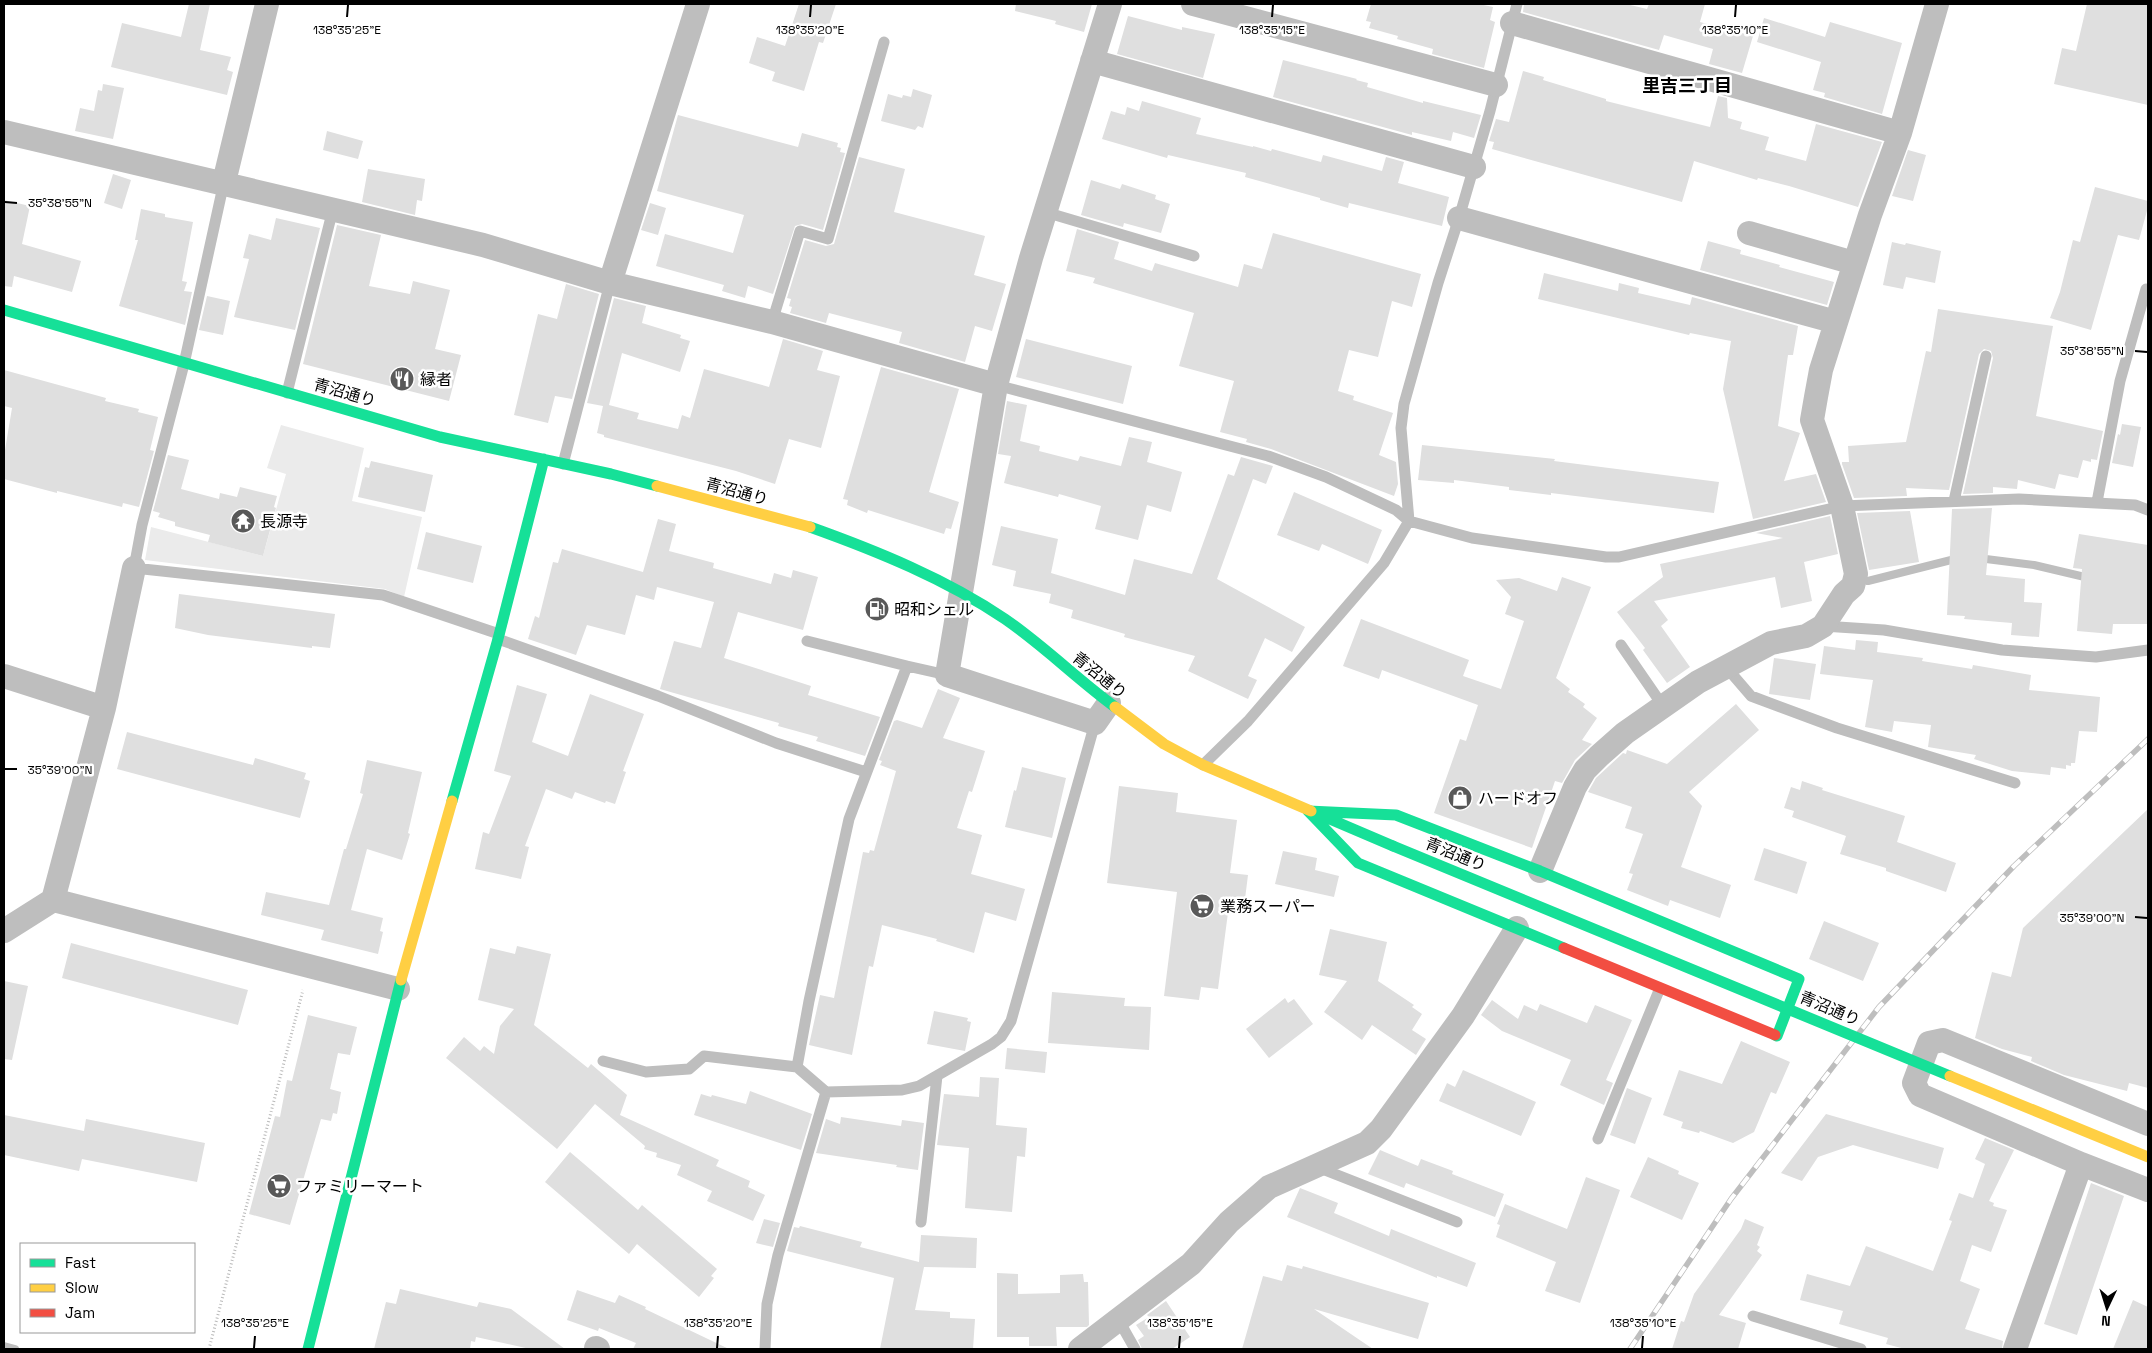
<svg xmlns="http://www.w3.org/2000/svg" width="2152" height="1353" viewBox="0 0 2152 1353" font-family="'Space Grotesk','Noto Sans JP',sans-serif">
<rect width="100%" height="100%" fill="#fff"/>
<path fill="#ebebeb" d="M281 425 364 448 352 501 422 517 404 597 385 589 145 560 151 527 263 556 286 474 267 468Z"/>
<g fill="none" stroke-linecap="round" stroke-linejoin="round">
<path stroke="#bebebe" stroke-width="8" d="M1978 558 2034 565 2089 578
M1868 581 1959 558
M4 1346 15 1349"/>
</g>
<path fill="#dfdfdf" d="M189 4H210L200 50 231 57 227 70 233 72 227 95 111 67 122 23 181 37Z
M799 4H836L823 43 819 42 804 91 772 81 775 72 749 63 757 37 785 46Z
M1016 4H1092L1084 32 1055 24 1056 21 1015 11Z
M1371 4H1479L1493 7 1490 20 1495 22 1484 68 1432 54 1433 49 1397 39 1398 36 1369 28 1371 22 1366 21Z
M1524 4H1626L1647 9 1649 4H1705L1700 22 1753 36 1742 73 1709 64 1713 49 1664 35 1659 50 1523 12Z
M2087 4H2148V105L2054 84 2062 48 2076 51Z
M1128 16 1182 30V27L1215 34 1203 78 1117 54Z
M1764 18 1825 37 1830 22 1902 43 1882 114 1824 97 1825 93 1813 90 1821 62 1757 42Z
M1283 60 1357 79 1356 80 1368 83 1367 87 1423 103V101L1481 115 1474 138 1453 132 1451 141 1412 132V135L1273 97Z
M1523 71 1544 77 1543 80 1606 99V101L1710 127 1718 96 1727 98 1728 118 1742 122 1740 129 1769 137 1765 150 1806 161 1816 124 1882 142 1858 207 1789 186 1758 178 1757 180 1694 161 1682 202 1492 149 1494 142 1489 141 1496 119 1509 122Z
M103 84 124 88 113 139 75 131 80 108 94 111 98 90 102 91Z
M913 89 932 95 923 128 918 126 915 130 881 121 888 94 902 98 903 95 911 97Z
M1142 101 1201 118 1196 134 1253 147V146L1271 151 1272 149 1321 162 1323 155 1382 171 1386 157 1404 162 1398 183 1449 197 1442 226 1349 203 1348 208 1320 200V198L1245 177 1246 173 1168 155 1167 158 1102 139 1111 111 1125 115 1127 107 1139 111Z
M678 115 798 147 802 133 838 143 837 147 841 148 840 152 845 153 823 230 802 224 795 226 773 294 748 286 745 298 722 291 724 285 656 266 665 234 733 253 744 215 657 191Z
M327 131 363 141 358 159 323 150Z
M1908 150 1926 155 1913 201 1892 196Z
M859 157 905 169 894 212 985 236 974 275 1006 284 992 331 975 326 965 362 899 343 902 332 829 313 826 323 790 313 792 307 789 306 791 299 787 298 805 240 826 246 834 244Z
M368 169 425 179 422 201 417 200 415 215 362 202Z
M113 174 131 180 122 209 104 203Z
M1091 180 1120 189 1122 184 1156 195 1155 199 1170 204 1161 233 1124 223 1123 227 1081 215Z
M2095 187 2148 201V207L2139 240 2118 235 2091 330 2050 318 2060 292 2073 240 2080 242Z
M4 200 30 206 22 244 81 261 72 292 14 276 12 287 4 286Z
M650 203 666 208 658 235 641 230Z
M141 209 165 214V217L193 222 182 281 187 282 184 291 192 292 185 325 119 306 138 240H135Z
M276 218 320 228 295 330 234 317 249 259 243 258 249 234 271 240Z
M337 225 381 235 369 286 410 294 413 281 450 290 435 349 461 355 449 401 303 364Z
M1077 229 1119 242 1114 259 1152 271 1155 263 1238 287 1244 264 1262 269 1273 233 1421 274 1412 307 1392 301 1378 357 1349 350 1338 391 1354 396 1353 400 1393 413 1379 455 1396 462 1398 484 1394 496 1271 449 1246 442 1247 439 1220 432 1234 381 1179 366 1194 313 1093 283 1095 278 1066 271Z
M1708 241 1741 250 1740 254 1780 265 1779 267 1834 282 1827 305 1700 270Z
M1892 242 1905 245 1906 243 1941 251 1935 283 1906 277 1903 289 1883 285Z
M1544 273 1618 291 1619 283 1639 288 1638 293 1690 305 1692 297 1798 326 1793 355H1788L1778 426 1800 433 1784 481 1816 474 1826 502 1753 519 1723 389 1731 341 1690 333 1689 335 1538 299Z
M566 284 599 294 572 399 555 396 548 423 514 415 538 314 557 319Z
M207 296 230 301 223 335 199 330Z
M614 298 646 306 642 323 681 335 680 338 690 341 680 372 622 353 609 405 639 413 637 419 678 429 682 415 690 418 704 369 769 387 783 339 823 351 817 370 840 376 821 448 789 439 775 484 736 471 604 437V435L597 433 603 406 587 403Z
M1938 309 2053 326 2036 416 2103 431 2097 460 2091 459V462L2083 460 2078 478 2059 474 2055 489 2018 480 2017 489 1993 487V493L1963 494 1993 358 1991 351 1984 349 1979 354 1949 490 1906 488 1907 496 1854 498 1842 464V462H1849L1848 446 1906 442 1926 351 1931 352Z
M1026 339 1132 366 1123 404 1016 377Z
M881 367 959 389 929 492 959 502 951 529 946 528 944 534 868 510 867 513 847 505 848 500 843 499Z
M4 370 106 398 105 401 139 409 138 412 158 417 150 450 154 451 139 507 123 503 122 507 57 491V493L4 479V456L12 408 4 406Z
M1007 401 1027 405 1020 441 1040 446 1039 451 1078 461 1080 456 1121 466 1129 437 1152 442 1147 462 1182 472 1171 512 1147 505 1138 540 1095 529 1101 506 1059 494 1058 497 1004 483 1011 456 998 454Z
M2122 424 2141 427 2133 467 2112 463 2118 434 2120 435Z
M1422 445 1555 459 1554 461 1719 482 1714 513 1551 493V495L1509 490V487L1454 480V483L1418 480Z
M168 455 189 460 181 489 219 499 220 493 237 497 240 487 277 496 274 507 276 508 263 556 208 542 210 535 175 526V522L158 517 160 513 153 511Z
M1241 457 1273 466 1266 484 1253 479 1217 579 1305 627 1292 652 1265 638 1248 676 1257 680 1248 699 1188 671 1195 656 1124 637 1125 634 1071 618 1073 610 1049 603 1051 594 1013 586 1016 571 992 565 1001 526 1058 539 1051 573 1125 595 1134 559 1192 574 1228 474 1234 476Z
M371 461 433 475 425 512 358 497 365 467 369 468Z
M1294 492 1382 530 1368 564 1322 544 1319 551 1277 535Z
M1992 508 1986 575 2025 579 2024 602 2042 603 2039 637 2011 635 2012 623 1964 619 1965 616 1947 615 1952 509Z
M1910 511 1919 562 1869 570 1857 513Z
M1830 516 1838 554 1804 562 1812 601 1781 608 1775 577 1654 601 1668 620 1661 626 1690 667 1667 683 1643 650 1645 648 1617 612 1663 577 1660 564 1783 538 1756 533Z
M658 519 676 524 669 551 714 563 713 568 771 584 774 573 791 578 793 570 818 577 803 630 738 612 724 658 811 686 808 695 880 717 865 756 816 741 818 737 778 726 779 723 660 689 674 641 701 648 714 602 657 587 654 600 636 595 625 635 587 625 576 655 528 639 535 616 539 618 553 562 558 563 562 549 643 572Z
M426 532 482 546 473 583 417 569Z
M2079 534 2148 545V624H2113L2112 634 2077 631 2082 569 2073 568Z
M1562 577 1591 587 1556 678 1570 689 1568 692 1585 704 1583 707 1597 718 1582 740 1592 744 1575 760 1562 783 1555 781 1532 848 1434 813 1460 739 1466 741 1478 705 1382 670 1379 679 1343 666 1361 619 1469 660 1463 676 1501 689 1524 621 1505 614 1511 597 1496 580 1519 578 1557 591Z
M179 594 335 614 330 648 312 646V648L208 635 175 628Z
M1856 640 1878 642 1877 652 1923 658 1922 661 1972 669 1973 665 2031 675 2029 690 2100 697 2097 732 2079 731 2075 763H2071V766L2066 765V769L2051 767 2050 775 2012 771 1974 759 1976 755 1928 747 1931 725 1894 721 1892 732 1865 727 1873 680 1820 674 1824 646 1855 650Z
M1774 658 1816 664 1810 700 1769 694Z
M517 685 547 694 532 742 568 756 590 694 644 714 623 771 626 772 615 804 606 801 605 803 575 792 572 799 546 789 525 846 529 847 521 879 475 869 483 832 489 834 511 776 494 771Z
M938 689 960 698 943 738 985 751 972 792 969 791 957 828 982 835 971 874 1025 889 1016 921 985 912 974 953 936 941 937 939 882 925 873 967 869 966 852 1055 809 1045 820 995 834 998 863 852 869 853 870 850 874 851 896 771 880 765 882 761 879 760 894 721 897 720 922 728Z
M1736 704 1759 730 1689 792 1702 806 1681 867 1731 885 1720 918 1670 900 1668 906 1627 890 1633 874 1629 873 1643 834 1625 828 1632 807 1588 792 1596 778 1623 753 1626 754 1627 750 1667 764Z
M127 732 253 765 255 758 306 773 304 779 310 781 300 818 117 769Z
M367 760 422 772 408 833 410 834 402 860 367 849 351 910 383 918 380 931 383 932 378 954 321 940 324 930 261 915 266 892 329 905 344 849H346L363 794 360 793Z
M1022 767 1066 778 1052 838 1005 827 1014 790 1016 791Z
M1802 781 1823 788 1822 790 1905 816 1897 842 1956 863 1946 892 1886 871V868L1840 854 1846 836 1792 817 1794 811 1784 808 1791 787 1800 790Z
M1119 786 1178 793 1176 812 1237 820 1230 873 1248 875 1244 907 1229 905 1218 989 1201 987 1199 1000 1164 996 1177 892 1107 883Z
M2148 809V1088L2129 1083 2127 1091 2064 1075 2031 1061 2032 1057 2002 1049 1975 1038 1992 972 2011 977 2023 928Z
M1764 848 1807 862 1797 894 1754 880Z
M1283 851 1317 858 1315 870 1339 876 1334 897 1275 884Z
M1824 921 1879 943 1863 981 1809 959Z
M1330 929 1387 942 1378 981 1414 1005 1412 1007 1422 1014 1412 1030 1426 1039 1416 1055 1372 1025 1362 1040 1324 1012 1347 981 1319 975Z
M71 943 248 990 238 1025 62 978Z
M517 946 551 954 534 1025 588 1068 591 1064 627 1095 620 1115 719 1160 716 1166 750 1181 748 1187 765 1195 753 1221 707 1201 712 1191 677 1175 681 1165 656 1157 657 1153 644 1149 645 1146 595 1104 557 1149 446 1058 464 1037 480 1051 484 1046 494 1054 500 1026 514 1009 478 1000 490 948 515 954Z
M4 981 28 986 12 1060 4 1059Z
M1052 992 1125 998 1124 1006 1151 1007 1149 1050 1048 1043Z
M1285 998 1288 1003 1294 999 1313 1024 1269 1058 1246 1029Z
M1492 1000 1518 1019 1524 1005 1537 1011 1540 1004 1587 1023 1595 1005 1632 1020 1606 1080 1613 1083 1604 1105 1560 1085 1571 1060 1502 1031 1481 1015Z
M934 1011 968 1018 967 1021 971 1022 965 1051 927 1044Z
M308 1015 357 1027 350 1055 338 1053 330 1089 341 1092 337 1114 333 1113 331 1121 321 1119 290 1225 249 1214 275 1116 280 1117 287 1080 292 1081Z
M1741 1041 1790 1062 1776 1094 1771 1092 1754 1132 1733 1143 1700 1131 1699 1133 1681 1128 1683 1122 1663 1115 1679 1070 1722 1084Z
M1007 1048 1047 1052 1045 1073 1005 1069Z
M1463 1070 1536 1102 1521 1136 1439 1101 1447 1083 1455 1087Z
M980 1077 999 1078 996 1125 1027 1128 1025 1157 1017 1156 1012 1212 965 1208 969 1148 937 1145 944 1094 979 1097Z
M1627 1088 1652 1098 1635 1144 1610 1135Z
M750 1091 812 1114 801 1150 694 1115 701 1094 711 1097 712 1095 746 1104Z
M1826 1114 1944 1148 1938 1169 1853 1145 1818 1157 1802 1181 1781 1173Z
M4 1115 84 1131 86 1119 205 1143 197 1182 82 1159 79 1171 4 1155Z
M841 1117 901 1126 902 1120 924 1123 918 1170 896 1167 897 1165 816 1153 826 1119 840 1124Z
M1985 1138 2014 1150 1989 1201 1994 1203 1993 1206 2007 1210 1991 1252 1972 1245 1960 1281 1980 1289 1965 1329 2003 1341 2002 1349H1905L1886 1344 1888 1338 1839 1324 1843 1311 1800 1300 1807 1274 1850 1286 1866 1246 1933 1271 1952 1221 1949 1220 1959 1193 1973 1198 1985 1164 1975 1159Z
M1380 1150 1418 1166 1421 1159 1453 1171 1452 1174 1504 1194 1495 1217 1406 1183 1404 1188 1368 1174Z
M570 1152 638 1210 642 1205 717 1269 711 1276 714 1278 699 1297 637 1244 629 1254 545 1182Z
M1648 1157 1679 1171 1678 1174 1699 1183 1682 1220 1630 1197Z
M1586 1177 1620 1190 1580 1303 1545 1291 1556 1262 1496 1237 1500 1225 1497 1224 1505 1204 1567 1229Z
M2091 1183 2124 1196 2077 1335 2044 1324Z
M1300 1188 1338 1203 1334 1213 1389 1236 1391 1229 1476 1263 1467 1287 1437 1276V1278L1287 1217Z
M764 1219 780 1223 773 1247 756 1243Z
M1745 1219 1764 1227 1757 1245 1760 1247 1757 1251 1762 1255 1719 1315 1746 1323 1738 1349H1672L1681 1321 1684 1322 1694 1294 1741 1229Z
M800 1226 862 1242 860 1247 919 1262 921 1235 977 1238 976 1268 924 1267 915 1310 950 1312V1318L975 1319 973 1349H880L894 1278 787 1251 794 1227 799 1228Z
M1287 1265 1302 1269 1303 1266 1429 1303 1418 1339 1314 1309 1373 1349H1242L1263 1276 1282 1281Z
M997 1273 1018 1274V1294L1060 1293V1275L1083 1274 1084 1282H1088L1089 1325 1087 1327H1056L1057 1346H1029V1337H997Z
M400 1289 477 1307 479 1302 511 1309 565 1349H530L476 1337 475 1342 471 1341 470 1349H374L386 1302 396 1304Z
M577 1290 615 1303 619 1295 646 1307 645 1309 729 1349H633L636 1343 599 1328 598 1331 567 1320Z
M2133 1300 2148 1307V1349H2113Z
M1166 1301 1190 1337 1172 1349H1142L1138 1340 1144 1336 1136 1325 1149 1317 1147 1315Z"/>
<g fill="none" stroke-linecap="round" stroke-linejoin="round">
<path stroke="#b9b9b9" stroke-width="3" stroke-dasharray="1 2.5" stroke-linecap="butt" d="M209 1349 303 990"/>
<path stroke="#bebebe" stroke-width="11" d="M224 182 184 364 142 525 134 568 383 595 499 634
M1045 212 1194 256
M772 322 800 231 828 239 884 42
M996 385 1268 456 1326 477 1396 510 1409 521 1472 538 1606 557H1619L1842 506 2019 499 2135 505 2148 510
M287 393 333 209
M563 464 610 283
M1954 501 1986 356
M2097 502 2120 381 2146 289 2148 290
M1823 626 1884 630 2002 650 2096 657 2148 650
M498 639 658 696 776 743 866 772
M807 641 907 666
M1621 645 1663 706
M1726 667 1751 696 1837 728 2015 783
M1203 765 1248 721 1384 563 1409 521 1401 428 1404 404 1438 283 1459 218 1490 111 1517 4
M603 1061 646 1072 689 1069 704 1056 797 1067
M826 1092 902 1090 919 1086 992 1044 1001 1037 1011 1021 1095 723
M1598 1139 1660 988
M1317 1167 1457 1222
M921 1222 937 1076
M1753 1316 1861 1349
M1118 1319 1135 1349
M765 1349 767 1304 778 1255 826 1092 797 1067 809 1001 849 819 907 666 947 675"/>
<path stroke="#bebebe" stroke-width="24" d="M1193 4 1496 85
M1512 23 1900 133
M1092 61 1474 167
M4 132 483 245 610 283 772 322 996 385
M224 182 267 4
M1459 218 1836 322
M1749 233 1854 263
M610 283 698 4
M134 568 104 708 53 900 398 989
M4 676 104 708
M1109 703 1095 723 947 675 996 385 1031 258 1110 4
M1540 871 1575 787 1585 770 1599 756 1625 733 1698 682 1771 643 1806 636 1823 626 1844 594 1853 586 1856 574 1842 506 1812 420 1816 397 1821 370 1870 215 1900 133 1937 4
M4 931 53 900
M2081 1164 1920 1095 1914 1083 1929 1043 1943 1040 2148 1124
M596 1348 598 1349
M1080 1349 1191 1264 1229 1222 1269 1187 1367 1143 1381 1129 1463 1016 1517 928
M2015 1349 2081 1164 2148 1190"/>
<path stroke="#16e098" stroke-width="11" d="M4 310 440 437 611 474 657 486
M810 527C877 551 946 579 1005 619 1044 646 1077 679 1115 707
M452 801 498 639 544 459
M1308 811 1396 815 1540 871 1799 979 1777 1036 1775 1035
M1308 811 1358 863 1564 948
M1311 811 1393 846
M308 1349 401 980"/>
<path stroke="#ffcf43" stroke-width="11" d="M657 486 810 527
M1115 707 1164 744 1203 765 1311 811
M401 980 452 801"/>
<path stroke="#f24e42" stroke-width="11" d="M1564 948 1775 1035"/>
<defs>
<path id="rail" d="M1630 1349 1731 1199 1879 1007 2014 866 2148 739"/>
</defs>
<use href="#rail" stroke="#bebebe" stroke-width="5.5"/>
<use href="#rail" stroke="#fff" stroke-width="4" stroke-dasharray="11" stroke-linecap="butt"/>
<path stroke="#16e098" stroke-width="11" d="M1393 846 1950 1076"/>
<path stroke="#ffcf43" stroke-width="11" d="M1950 1076 2148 1157"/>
</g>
<path fill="none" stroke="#000" stroke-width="2" d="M347 17 348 5M810 17 811 5M1272 17 1273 5M1735 17 1736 5M5 202 17 203M2135 351 2147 352M5 769H17M2135 917 2147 918M254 1348 255 1336M717 1348 718 1336M1179 1348 1180 1336M1642 1348 1643 1336"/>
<defs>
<symbol id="restaurant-disc" viewBox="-11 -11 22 22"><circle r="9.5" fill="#595959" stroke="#fff"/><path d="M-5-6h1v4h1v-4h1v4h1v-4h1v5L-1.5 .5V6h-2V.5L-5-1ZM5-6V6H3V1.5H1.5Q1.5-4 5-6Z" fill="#fff"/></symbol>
<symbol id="temple-disc" viewBox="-11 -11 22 22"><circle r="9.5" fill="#595959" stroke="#fff"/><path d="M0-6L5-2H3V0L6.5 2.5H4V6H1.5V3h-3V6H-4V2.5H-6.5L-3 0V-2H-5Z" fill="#fff"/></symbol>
<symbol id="fuel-disc" viewBox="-11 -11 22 22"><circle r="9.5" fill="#595959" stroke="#fff"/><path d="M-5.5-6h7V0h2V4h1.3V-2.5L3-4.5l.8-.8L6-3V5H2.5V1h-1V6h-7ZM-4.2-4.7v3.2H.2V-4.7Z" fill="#fff"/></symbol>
<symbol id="shop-disc" viewBox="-11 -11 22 22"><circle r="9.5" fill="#595959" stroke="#fff"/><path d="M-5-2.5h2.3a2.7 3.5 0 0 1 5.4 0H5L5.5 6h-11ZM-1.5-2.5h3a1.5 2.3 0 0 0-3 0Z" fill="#fff"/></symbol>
<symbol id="supermarket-disc" viewBox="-11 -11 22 22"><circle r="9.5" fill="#595959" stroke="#fff"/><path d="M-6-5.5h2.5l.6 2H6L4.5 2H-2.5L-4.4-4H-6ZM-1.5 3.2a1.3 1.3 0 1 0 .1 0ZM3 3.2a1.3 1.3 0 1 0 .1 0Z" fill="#fff"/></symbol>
</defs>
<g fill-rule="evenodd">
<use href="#restaurant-disc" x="388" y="365" width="28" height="28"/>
<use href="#temple-disc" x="229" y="507" width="28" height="28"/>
<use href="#fuel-disc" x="863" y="595" width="28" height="28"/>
<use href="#shop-disc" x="1446" y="784" width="28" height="28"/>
<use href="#supermarket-disc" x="1188" y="892" width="28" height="28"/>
<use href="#supermarket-disc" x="265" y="1172" width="28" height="28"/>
</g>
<g text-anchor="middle" stroke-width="5" stroke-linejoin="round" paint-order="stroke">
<g font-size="16" fill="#000" stroke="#fff" text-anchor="start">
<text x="420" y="385">縁者</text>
<text x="260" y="527">長源寺</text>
<text x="894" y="615">昭和シェル</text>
<text x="1478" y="804">ハードオフ</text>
<text x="1220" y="912">業務スーパー</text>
<text x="296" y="1192">ファミリーマート</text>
</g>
<g font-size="16" fill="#000" stroke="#fff">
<text transform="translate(345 392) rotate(16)" y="6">青沼通り</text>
<text transform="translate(737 491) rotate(15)" y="6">青沼通り</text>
<text transform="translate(1100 675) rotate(39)" y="6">青沼通り</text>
<text transform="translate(1456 854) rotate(22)" y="6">青沼通り</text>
<text transform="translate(1830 1008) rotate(23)" y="6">青沼通り</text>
</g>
<g font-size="18" font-weight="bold" fill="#000" stroke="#fff">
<text x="1687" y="92">里吉三丁目</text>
</g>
</g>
<g font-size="12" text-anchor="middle" fill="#000" stroke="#fff" stroke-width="5" stroke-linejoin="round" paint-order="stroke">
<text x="347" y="34">138°35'25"E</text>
<text x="810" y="34">138°35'20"E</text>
<text x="1272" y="34">138°35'15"E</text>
<text x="1735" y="34">138°35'10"E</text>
<text x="60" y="207">35°38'55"N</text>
<text x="2092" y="355">35°38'55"N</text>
<text x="60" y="774">35°39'00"N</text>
<text x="2092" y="922">35°39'00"N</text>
<text x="255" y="1327">138°35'25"E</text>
<text x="718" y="1327">138°35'20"E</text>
<text x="1180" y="1327">138°35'15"E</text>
<text x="1643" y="1327">138°35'10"E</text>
</g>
<rect width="2152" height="1353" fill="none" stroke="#000000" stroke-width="10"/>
<rect x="20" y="1243" width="175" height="90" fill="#ffffff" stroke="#999999"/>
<rect x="30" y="1259" width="25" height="8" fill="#16e098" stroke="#999999"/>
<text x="65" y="1268" font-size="15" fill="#000000">Fast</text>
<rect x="30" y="1284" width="25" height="8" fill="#ffcf43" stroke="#999999"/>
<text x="65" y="1293" font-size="15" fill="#000000">Slow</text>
<rect x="30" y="1309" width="25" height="8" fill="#f24e42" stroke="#999999"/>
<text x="65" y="1318" font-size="15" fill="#000000">Jam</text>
<g transform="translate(2107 1308) rotate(184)" stroke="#ffffff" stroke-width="4" paint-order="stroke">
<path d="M0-4L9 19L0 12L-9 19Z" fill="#000000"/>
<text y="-8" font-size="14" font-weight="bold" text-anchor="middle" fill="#000000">N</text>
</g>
</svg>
